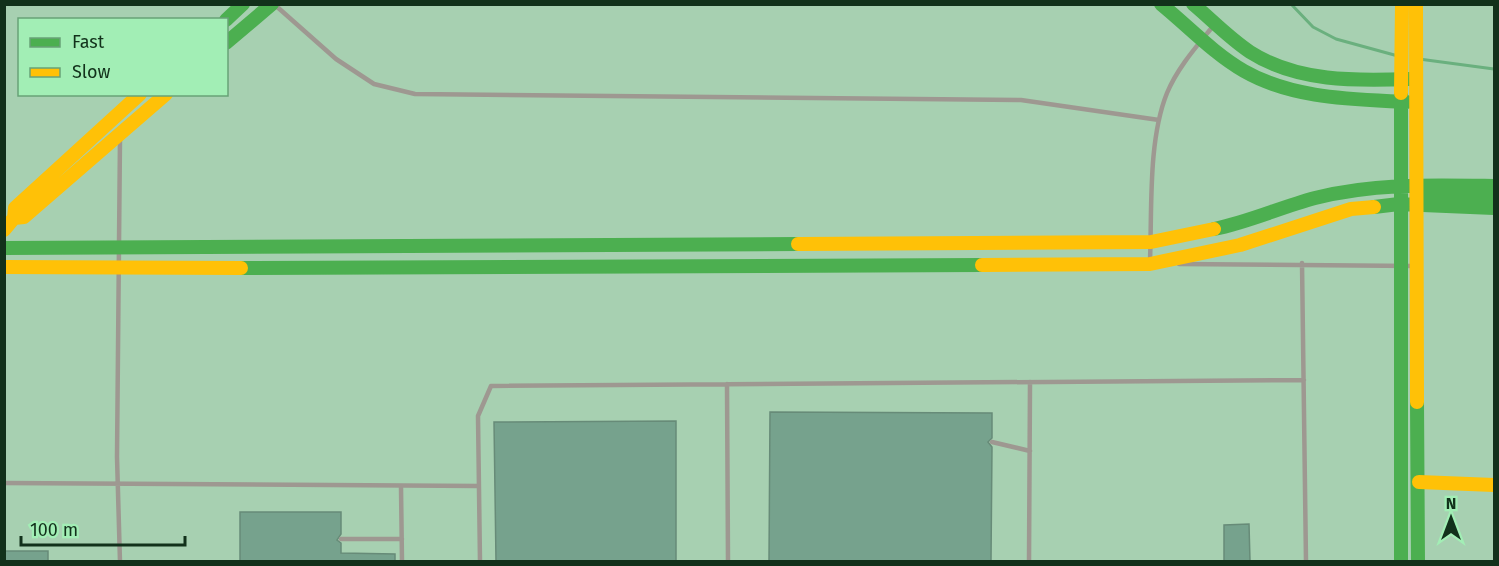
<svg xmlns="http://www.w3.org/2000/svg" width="1499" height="566" viewBox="0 0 1499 566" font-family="'Fira Sans',sans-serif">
<rect width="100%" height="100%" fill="#a7d0b1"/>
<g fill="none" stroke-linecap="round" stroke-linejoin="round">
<path stroke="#6ab07e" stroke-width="3" d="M1291 4 1313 27 1336 39 1398 56
M1419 59 1494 69"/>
</g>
<path fill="#76a28d" stroke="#678b78" stroke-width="1.5" d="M770 412 992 413V438L988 442 992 447 991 561H769Z
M676 421V561H496L494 422Z
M240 512H341V534L337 540 341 543V553L395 554V561H240Z
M1249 524 1250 561H1224V525Z
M4 551H48V561H4Z"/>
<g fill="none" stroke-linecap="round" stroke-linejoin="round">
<path stroke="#9e9891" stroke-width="4.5" d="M275 5 336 59 374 84 415 94 1021 100 1159 120
M1150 261C1152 209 1148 140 1167 93 1178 67 1197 46 1214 25
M1302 263 1306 562
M1179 264 1414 266
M727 384 728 562
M992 442 1030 451
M4 483 479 486
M401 487 402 562
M341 539H402
M120 562 117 457 120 138
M480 562 478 416 491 386 1304 380
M1029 562 1030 382"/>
<path stroke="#4caf50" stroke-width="14" d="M1161 4C1188 26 1213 53 1244 71 1293 99 1352 99 1407 102
M1193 4C1212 20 1229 38 1250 52 1297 82 1355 81 1409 79
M226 20 243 4
M226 43 272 4
M1401 93V562
M1417 195 1494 197
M1374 207 1399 204 1494 208
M1214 229C1249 222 1281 207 1315 198 1374 183 1434 185 1494 186
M4 248 798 244
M241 268 982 265
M1417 402 1418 562"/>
<path stroke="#ffc107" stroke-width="14" d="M1416 4 1417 402
M1401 93 1402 4
M14 218 24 217 166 94
M4 230 14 218 15 208 140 94
M798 244 1151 242 1214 229
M982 265 1150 264 1240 245 1351 209 1374 207
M4 267 241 268
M1419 482 1494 485"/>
</g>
<rect width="1499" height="566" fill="none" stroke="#12311b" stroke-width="12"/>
<rect x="18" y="18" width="210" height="78" fill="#a2eeb5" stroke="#68a277" stroke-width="1.5"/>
<rect x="30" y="38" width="30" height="9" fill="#4caf50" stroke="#68a277" stroke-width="1.5"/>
<text x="72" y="48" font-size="18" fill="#12311b">Fast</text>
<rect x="30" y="68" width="30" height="9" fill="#ffc107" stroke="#68a277" stroke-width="1.5"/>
<text x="72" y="78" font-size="18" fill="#12311b">Slow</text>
<g transform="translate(1451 518)" stroke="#a2eeb5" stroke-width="4.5" paint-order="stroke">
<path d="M0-4.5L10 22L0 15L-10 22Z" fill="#12311b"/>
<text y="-9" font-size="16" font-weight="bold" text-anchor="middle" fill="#12311b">N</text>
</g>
<path d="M21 536v9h164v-9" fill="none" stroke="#12311b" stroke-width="3"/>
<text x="30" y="536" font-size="18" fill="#12311b" stroke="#a2eeb5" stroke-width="4.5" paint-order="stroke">100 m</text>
</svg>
